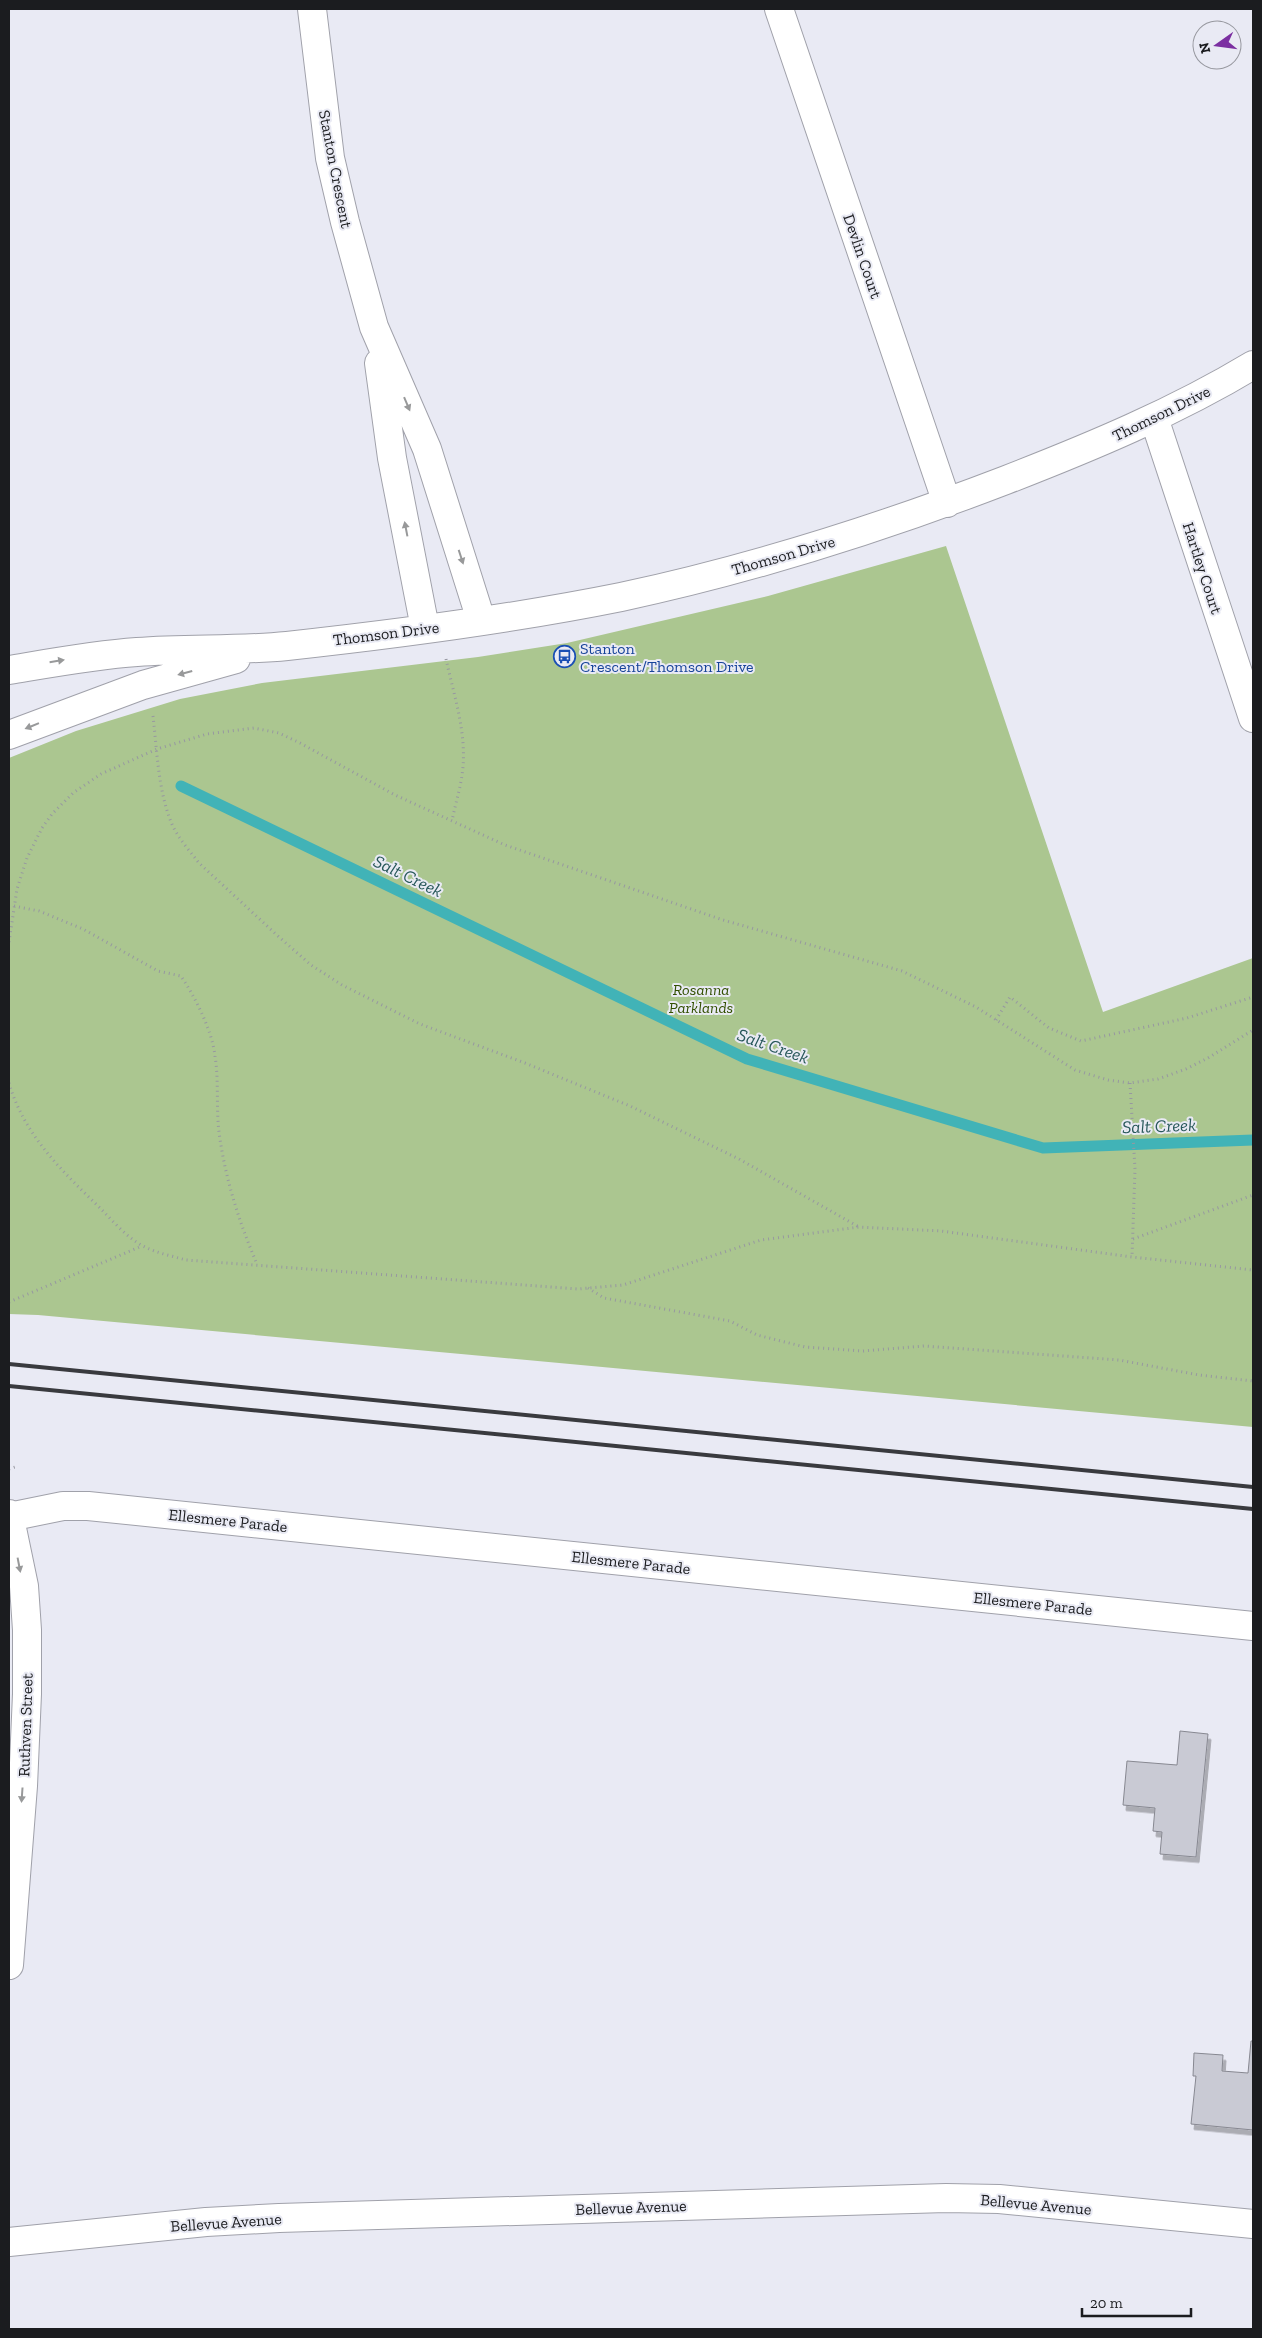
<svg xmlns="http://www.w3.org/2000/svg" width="1262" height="2338" viewBox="0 0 1262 2338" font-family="'Zilla Slab',serif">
<defs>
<filter id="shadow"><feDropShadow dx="3" dy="5.5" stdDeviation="0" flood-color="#0004"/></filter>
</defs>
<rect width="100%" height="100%" fill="#e9eaf4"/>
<path fill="#abc690" d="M946 546 1103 1012 1253 958V1427L38 1315 9 1314V758L76 731 180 699 262 683 478 657 567 643 768 596Z"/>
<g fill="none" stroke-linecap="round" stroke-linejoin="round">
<path stroke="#41b3b7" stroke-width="11" d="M181 786 747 1059 1043 1148 1253 1140"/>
</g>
<path fill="#c9cad4" stroke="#878891" filter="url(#shadow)" d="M1180 1731 1208 1734 1196 1857 1160 1854 1162 1832 1153 1831 1155 1808 1123 1805 1127 1761 1177 1765Z
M1251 2041H1253V2130L1191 2124 1196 2076H1193L1194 2053 1223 2055 1222 2071 1248 2073Z"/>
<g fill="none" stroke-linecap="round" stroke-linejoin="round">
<defs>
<path id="minor" d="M312 9 330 158 345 222 374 327 427 449 481 620
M779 9 947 503
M379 363 392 458 425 628
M1154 418 1253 718
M9 670C51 663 94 655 137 652 187 648 237 651 287 646 397 634 512 619 621 597 752 569 881 528 1006 480 1091 447 1175 412 1253 365
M9 735 143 685 236 659
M9 1517 63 1506H88L1253 1626
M9 2242 206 2222 279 2218 946 2198 999 2199 1253 2224"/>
<path id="tertiary" d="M9 1514 24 1586 27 1630V1694L23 1786 9 1965"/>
</defs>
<use href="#minor" stroke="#a0a1aa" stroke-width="30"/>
<use href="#tertiary" stroke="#a0a1aa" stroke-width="30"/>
<path stroke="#9798a0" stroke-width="3" stroke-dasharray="1 4" stroke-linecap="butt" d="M446 659C454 696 468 736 462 775 460 790 455 805 452 821
M153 716C157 750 158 789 171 822 177 837 189 850 199 863L279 937 311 965 342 985 420 1024 525 1063 630 1106 739 1159 859 1227
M14 906 39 911 83 929 158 971 181 976C195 997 212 1030 215 1056 219 1081 216 1107 219 1132 225 1178 239 1222 257 1264
M9 942 17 889 27 858 42 828 52 814 73 793 101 774 157 749 207 734 254 728 279 733 300 743 395 795 505 845 723 920 902 971 976 1007 1075 1070 1108 1080 1130 1083 1158 1079 1186 1069 1208 1058 1253 1030
M996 1020 1010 997 1049 1028 1081 1041 1187 1018 1253 997
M9 1083C24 1135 62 1171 100 1208 113 1221 126 1237 143 1246 156 1253 172 1256 186 1260L578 1289 623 1285 761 1240 859 1227 941 1231 1132 1257 1253 1270
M1130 1083 1135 1169 1132 1257
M1133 1239 1253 1195
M588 1288 604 1298 730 1321 757 1335 805 1347 863 1351 924 1346 1119 1360 1199 1375 1253 1381
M9 1302 142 1246
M9 1469 15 1467"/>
<use href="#minor" stroke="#fff" stroke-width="28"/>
<use href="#tertiary" stroke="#fff" stroke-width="28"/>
<path stroke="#393a3e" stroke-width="4" d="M9 1364 1253 1487
M9 1386 1253 1509"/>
</g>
<defs><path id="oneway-solid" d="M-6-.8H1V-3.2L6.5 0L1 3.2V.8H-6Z" transform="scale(1.25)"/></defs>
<g fill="#98999a">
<use href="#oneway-solid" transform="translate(407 404) rotate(67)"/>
<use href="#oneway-solid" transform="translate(406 529) rotate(-101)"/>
<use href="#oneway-solid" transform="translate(461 557) rotate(72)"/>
<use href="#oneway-solid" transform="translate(57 661) rotate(-9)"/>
<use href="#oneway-solid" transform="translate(185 673) rotate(165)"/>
<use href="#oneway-solid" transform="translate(32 726) rotate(158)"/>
<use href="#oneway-solid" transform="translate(19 1565) rotate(79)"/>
<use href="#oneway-solid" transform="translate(22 1795) rotate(94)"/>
</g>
<defs>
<symbol id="bus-ring" viewBox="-11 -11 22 22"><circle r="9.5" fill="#e9eaf4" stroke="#1a4fb4" stroke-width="1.5"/><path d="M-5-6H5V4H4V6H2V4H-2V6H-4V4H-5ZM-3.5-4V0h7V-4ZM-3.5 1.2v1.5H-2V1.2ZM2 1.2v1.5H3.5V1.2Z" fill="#1a4fb4"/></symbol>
</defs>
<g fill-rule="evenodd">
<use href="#bus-ring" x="552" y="644" width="25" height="25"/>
</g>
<g text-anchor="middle" stroke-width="4" stroke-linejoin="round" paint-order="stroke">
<g font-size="16" fill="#1b1c1f" stroke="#e9eaf4">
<text transform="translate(336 169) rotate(79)" y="6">Stanton Crescent</text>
<text transform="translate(863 256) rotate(71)" y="6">Devlin Court</text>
<text transform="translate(1161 413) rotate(-26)" y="6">Thomson Drive</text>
<text transform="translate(783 555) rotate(-16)" y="6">Thomson Drive</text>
<text transform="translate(1203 568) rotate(72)" y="6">Hartley Court</text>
<text transform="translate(386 633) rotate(-7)" y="6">Thomson Drive</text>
<text transform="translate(228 1520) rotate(6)" y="6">Ellesmere Parade</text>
<text transform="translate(631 1562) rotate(6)" y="6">Ellesmere Parade</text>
<text transform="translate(1033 1603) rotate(6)" y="6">Ellesmere Parade</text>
<text transform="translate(25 1725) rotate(-88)" y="6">Ruthven Street</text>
<text transform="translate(1036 2204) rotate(5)" y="6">Bellevue Avenue</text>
<text transform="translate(631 2207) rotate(-2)" y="6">Bellevue Avenue</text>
<text transform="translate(226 2222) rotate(-4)" y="6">Bellevue Avenue</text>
</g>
<g font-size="16" fill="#164399" stroke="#e9eaf4" text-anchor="start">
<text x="580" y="654">Stanton<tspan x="580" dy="18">Crescent/Thomson Drive</tspan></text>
</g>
<g font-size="16" font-style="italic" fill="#324f00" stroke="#e9eaf4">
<text x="701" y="995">Rosanna<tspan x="701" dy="18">Parklands</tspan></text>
</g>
<g font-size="18" font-style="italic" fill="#28585a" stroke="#e9eaf4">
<text transform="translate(408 876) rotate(26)" y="6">Salt Creek</text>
<text transform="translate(773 1046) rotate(19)" y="6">Salt Creek</text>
<text transform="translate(1159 1126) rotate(-2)" y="6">Salt Creek</text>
</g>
</g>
<rect width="1262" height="2338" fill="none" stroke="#1b1c1f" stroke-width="20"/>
<g transform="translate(1217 45) rotate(256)"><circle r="24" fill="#e9eaf4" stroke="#97989f"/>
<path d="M0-4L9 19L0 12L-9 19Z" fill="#7b2fa1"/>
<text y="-8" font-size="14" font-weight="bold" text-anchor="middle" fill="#1b1c1f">N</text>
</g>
<path d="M1082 2308v8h109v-8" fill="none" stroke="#1b1c1f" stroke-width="2.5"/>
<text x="1090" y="2308" font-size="15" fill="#1b1c1f" stroke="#e9eaf4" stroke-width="4" paint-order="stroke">20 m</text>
</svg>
